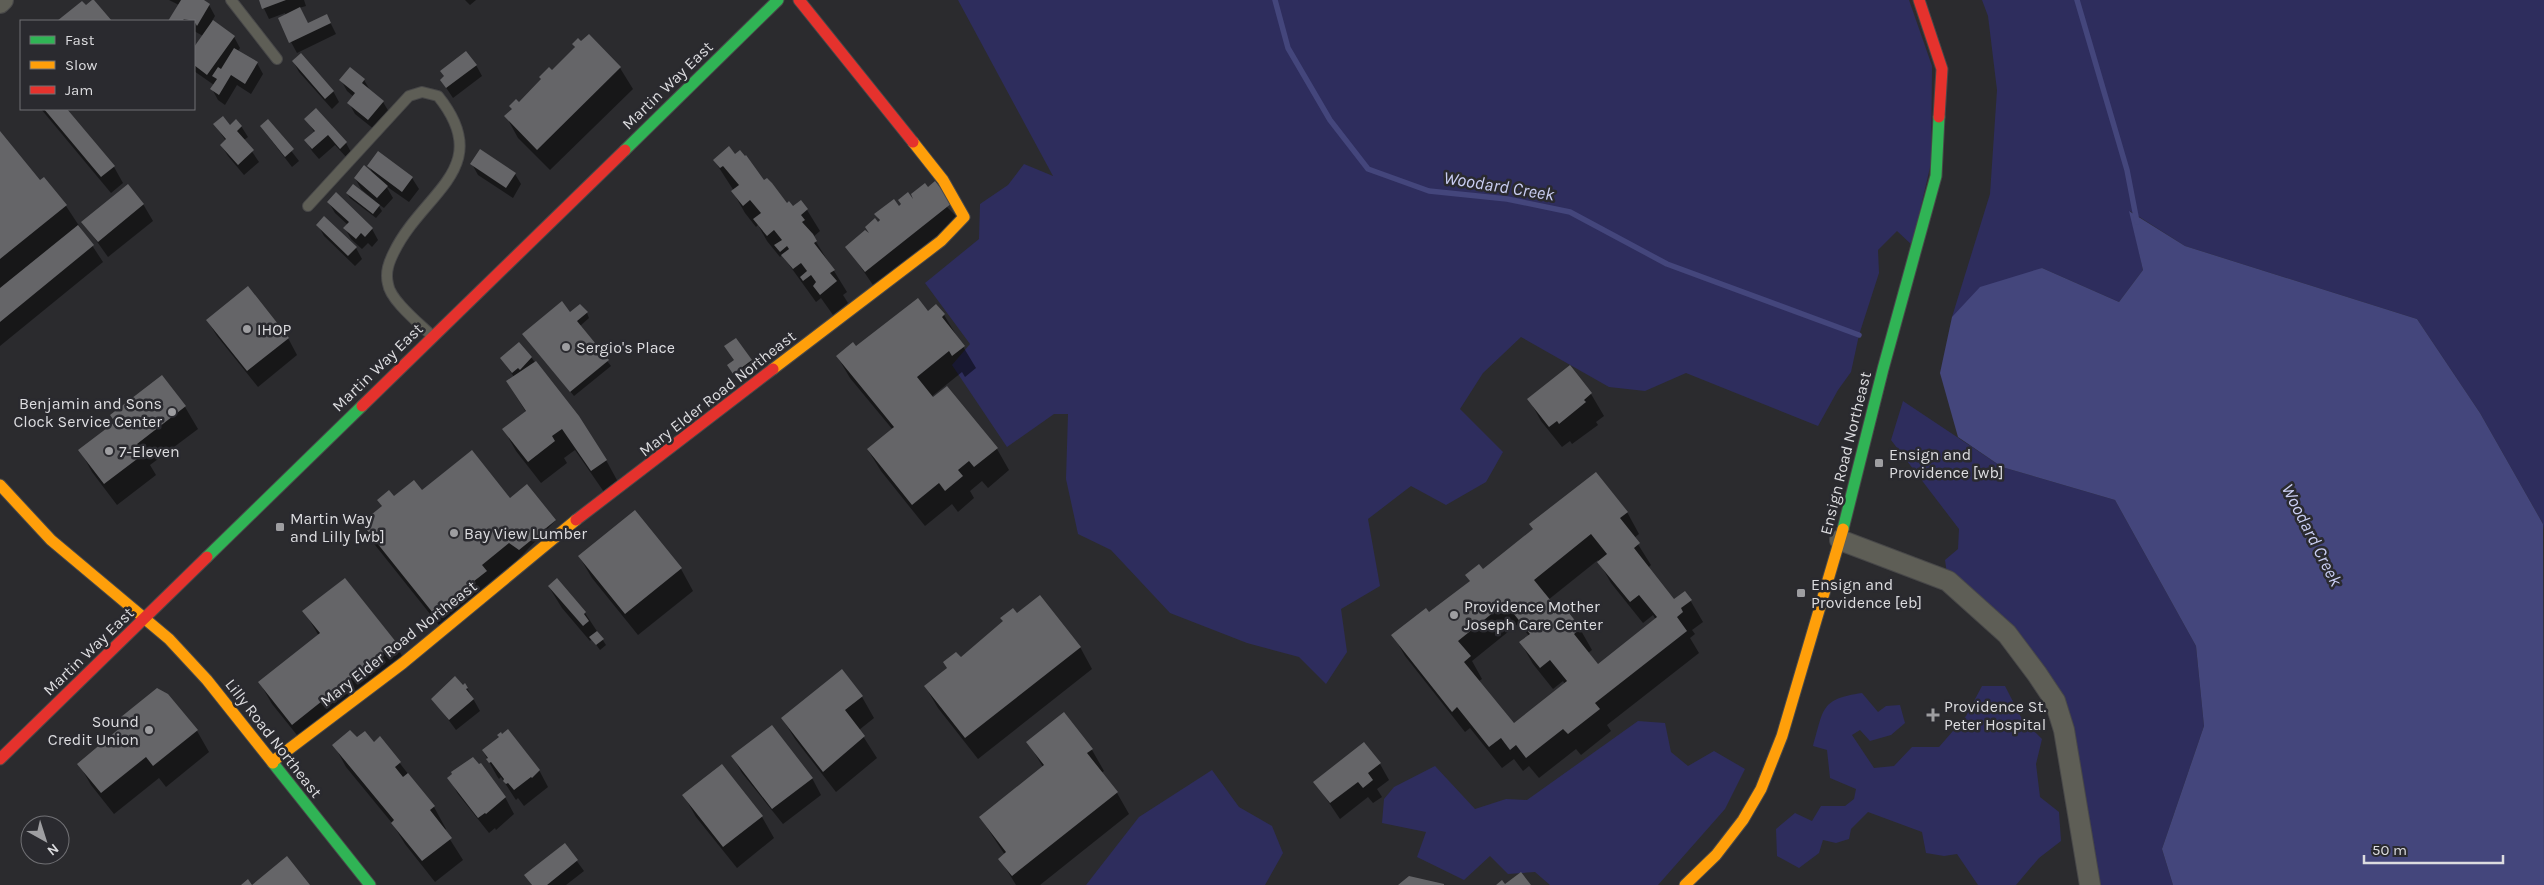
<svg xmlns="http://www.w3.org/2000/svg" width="2544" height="885" viewBox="0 0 2544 885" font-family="Karla,sans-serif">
<rect width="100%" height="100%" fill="#2b2b2e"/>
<path fill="#2e2d5d" d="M958 0H1909L1932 66 1931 163 1912 245 1897 231 1878 250 1879 273 1859 335 1851 372 1838 390 1818 426 1686 373 1645 391 1609 387 1521 337 1483 373 1460 409 1503 452 1486 482 1446 505 1411 486 1368 519 1380 586 1341 609 1347 652 1326 684 1299 657 1247 643 1170 613 1111 550 1078 534 1066 479 1068 414H1054L1007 447 952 365 970 344 925 283 979 239 980 204 1008 185 1024 164 1053 176Z
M1982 0H2544V530L2543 524 2480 413 2417 319 2185 246 2130 211 2143 270 2119 302 2042 268 1952 317 1990 194 1997 90 1988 16Z
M1903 401 2002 467 2115 500 2196 646 2204 726 2162 849 2173 885H2090L2055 701 1948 581 1945 560 1958 549 1959 529 1891 440Z
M1982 686H2005L2022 719 2042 739 2036 764 2040 797 2059 812 2061 841 2039 858 2016 885H1978L1957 854 1944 856 1926 853 1922 832 1868 812 1851 829 1849 839 1836 843 1823 840 1819 853 1799 868 1777 856 1776 829 1795 813 1812 821 1821 806H1845L1854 799 1856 789 1830 778 1827 750 1813 746C1824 709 1820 699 1862 693L1878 712 1886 706 1900 705 1905 723 1891 735 1870 741 1860 730 1852 735 1874 768 1894 766 1912 747H1939L1966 716Z
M1638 721 1665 723 1671 752 1688 766 1714 751 1745 769 1725 809 1658 885H1550L1535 872 1508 874 1490 856 1464 880 1417 857 1426 832 1382 823 1384 799 1394 787 1435 766 1475 809 1506 799 1527 800Z
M1212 770 1239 807 1272 826 1283 853 1265 885H1086L1139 817Z"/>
<path fill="#44467c" d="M2129 211 2185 246 2417 319 2480 413 2543 524 2544 885H2173L2162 849 2204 726 2196 646 2115 500 2002 467 1958 437 1940 373 1952 317 1980 287 2042 268 2119 302 2143 270Z"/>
<path fill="#0007" fill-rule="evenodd" d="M93 0 110 21H59L82 3 86 7Z
M169 0H201L209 5 215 16 212 21 234 37 240 48 238 51 257 63 263 74 251 94 237 85 225 105 218 100 212 89 214 85 194 71V49L203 36 194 31V21H169L179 5Z
M260 0H304L306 6 299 8 308 24 327 16 336 34 297 53 291 42 285 13 269 19Z
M465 0H476L470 5Z
M573 44 620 68 633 89 550 170 518 138 506 116 575 48Z
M293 61 333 91 339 102 332 109 299 72Z
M476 65 482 76 453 98 441 80Z
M341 80H364L370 90 383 102 389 112 375 130 355 114 349 103 354 97 347 91Z
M41 109H65L114 167 123 183 111 193Z
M316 110 346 143 352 154 347 158 335 145 319 159 312 151 306 140 315 133 306 119Z
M268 121 299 161 292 167 261 127Z
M215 125 241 126 248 137 244 140 259 162 244 175 228 156 221 145 226 141Z
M0 133 39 182 66 206 103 262 0 346Z
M379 153 412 178 419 189 409 202 386 186 393 198 384 208 377 203 382 211 376 218 350 198 347 193 374 202 375 201 361 189 355 178 373 174 369 166Z
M735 156 786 205 793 208 801 202 807 210 820 231 813 237 847 292 843 295 848 303 833 315 821 298 816 302 782 255 780 257 767 241 758 225 756 227 745 213 733 192 734 191 714 160Z
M472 164 515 174 521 184 513 198 478 175Z
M925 185 960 220 875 288 847 247 871 235 880 222 876 214 916 204Z
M336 194 372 229 378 240 372 247 368 243 362 249 351 239 345 228 348 225 335 213 329 203Z
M143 204 153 221 108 257 83 222Z
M318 225 356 248 362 259 355 266 324 236Z
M928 312 944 315 976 368 965 377 962 372 931 397 933 399 947 388 997 449 1009 470 988 488 982 481 970 491 974 498 958 512 952 504 925 526 881 471 868 450 893 430 850 378 837 356Z
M587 313 589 318 580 326 611 366 574 396 527 339 570 314Z
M207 320 288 338 297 355 258 387 217 336Z
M531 357 606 460 618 482 604 492 575 450 564 458 567 463 541 483 516 451 504 430 526 412 507 382 514 377 501 358Z
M751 361 757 371 740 384 728 366Z
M1570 367 1591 394 1604 416 1596 422 1598 425 1572 444 1570 441 1562 447 1541 421 1529 399Z
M162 377 185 407 198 429 150 465 156 475 117 505 92 472 80 450 116 423Z
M422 492 510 500 555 521 446 634 375 545 362 523 394 498Z
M635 512 681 569 693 591 638 635 592 578 579 556Z
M1627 512 1639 534 1634 538 1651 565 1648 568 1674 601 1690 600 1703 622 1692 630 1695 634 1690 638 1699 653 1607 725 1611 731 1581 755 1576 749 1539 778 1529 766 1523 771 1514 759 1502 768 1470 728 1465 732 1405 656 1393 635 1429 614 1483 571ZM1598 560 1611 583 1643 623 1653 615 1656 620 1598 666 1588 653 1592 650 1580 629 1555 609 1548 600ZM1519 623 1529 636 1521 643 1533 664 1553 689 1563 681 1565 684 1514 725 1479 681 1482 679 1472 661Z
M344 579 395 643 407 665 305 745 272 704 260 683 319 636 304 611Z
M549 587 585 613 606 645 600 650 592 639 590 641 562 608Z
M1016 615 1080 647 1092 669 978 759 938 708 925 686Z
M463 687 467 688 480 711 456 730 433 699Z
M862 697 874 718 859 730 877 758 836 792 795 739 782 718Z
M118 722 197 731 209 752 166 787 159 778 114 814 91 785 79 764 122 729Z
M380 738 434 807 446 829 444 830 463 860 435 882 405 844 392 823 346 767 334 745 356 739 374 743Z
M1028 742 1092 750 1104 771 1101 773 1117 793 1129 814 1040 885H1016L1000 859 1005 855 980 817 1043 767Z
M483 751 539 770 548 787 524 806 518 798 516 800 514 797 501 777 499 779 497 776Z
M733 757 812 778 821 795 783 824 742 773Z
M1380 764 1389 780 1377 789 1382 797 1373 803 1368 797 1340 819 1315 782Z
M479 766 505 797 514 814 496 830 495 828 489 833 458 794 449 778Z
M722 766 762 817 774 838 737 868 696 817 684 796Z
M565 845 584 871 566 885H532L526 875Z"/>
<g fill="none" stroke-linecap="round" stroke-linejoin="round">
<path stroke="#44467c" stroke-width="5.5" d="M1275 0 1288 48 1330 120 1368 169 1429 191 1507 199 1570 212 1667 264 1859 335
M2077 0 2127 170 2137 222"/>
</g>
<path fill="#656568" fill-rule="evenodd" d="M92 0H94L112 21H57L82 1 86 5Z
M181 0H204L210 4 197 26 194 21 184 19 182 21H168Z
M259 0H286L262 9Z
M300 7 308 23 327 14 331 23 289 43 278 18Z
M213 20 235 36 207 75 194 65V47Z
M589 34 621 67 537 150 504 116 512 109 509 106 516 99 519 102 541 79 539 77 549 67 552 70 575 47 572 44 578 38 581 41Z
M234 48 258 62 245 84 231 75 219 95 210 89 217 79 212 76 218 67 221 69Z
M466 51 477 65 446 88 440 80 444 76 440 71Z
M301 53 334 91 325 99 292 61Z
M350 67 365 79 362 83 384 101 368 120 347 103 355 93 339 80Z
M316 108 347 142 340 149 328 135 312 149 304 140 315 131 304 119Z
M44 109H67L115 166 101 177Z
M223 116 230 125 236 119 242 126 237 131 254 150 238 165 220 145 226 139 213 124Z
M268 119 294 149 285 157 260 126Z
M0 131 40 180 44 177 67 205 0 259Z
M729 146 735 154 740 150 745 156 746 155 764 180 767 178 772 183 787 203 789 201 793 206 801 200 808 209 801 215 805 220 802 222 813 234 817 241 814 243 835 270 830 273 837 281 820 295 813 286 816 282 811 275 803 281 800 277 807 271 801 263 793 269 781 255 789 249 787 246 780 252 774 245 782 240 774 230 767 236 753 219 761 213 750 200 743 206 731 191 739 185 723 166 720 168 713 160Z
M480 149 516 173 506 188 470 164Z
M378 151 413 177 402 192 367 166Z
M364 165 388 186 377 198 354 178Z
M935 181 952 203 865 272 845 247 865 230 869 233 865 227 875 218 878 222 880 220 874 214 894 199 899 206 901 204 898 200 908 192 913 199 911 194 925 183 928 187Z
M128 184 144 204 98 242 81 222Z
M353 184 380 205 373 214 346 193Z
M336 192 373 228 365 237 361 233 356 239 343 228 349 222 327 202Z
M324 216 357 247 348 256 316 225Z
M78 225 94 245 0 322V288Z
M248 286 289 338 247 371 206 320Z
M918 298 928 311 936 304 945 314 942 317 965 346 952 356 949 351 917 377 933 397 947 386 998 448 974 467 969 461 958 470 963 476 945 491 939 483 912 505 867 449 894 427 836 356 853 342 856 346Z
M562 301 570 312 580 304 588 312 577 321 609 360 570 392 522 334Z
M736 338 752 360 733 374 727 365 734 360 724 346Z
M519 342 532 357 520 370 518 368 512 373 500 358Z
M536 361 579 416 607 460 591 471 562 429 552 436 555 441 528 462 502 429 526 411 506 381Z
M1570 365 1592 393 1584 400 1586 402 1559 424 1557 421 1549 427 1527 399Z
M162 375 186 406 137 444 145 453 104 484 78 450 115 422 110 415Z
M472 450 510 498 527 484 556 520 519 550 509 543 482 565 487 571 433 613 361 523 382 506 377 500 389 490 394 496 414 480 422 490Z
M1596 472 1628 512 1620 518 1640 543 1634 548 1674 599 1685 591 1692 600 1681 608 1683 612 1677 617 1687 631 1595 703 1600 709 1568 734 1563 729 1526 758 1516 745 1510 750 1501 738 1489 747 1457 707 1452 712 1391 635 1426 608 1429 612 1470 581 1465 575 1479 564 1483 569 1533 529 1529 524ZM1591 534 1607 554 1597 562 1630 602 1639 595 1657 617 1598 664 1574 634 1581 628 1561 603 1556 607 1534 580ZM1505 603 1530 634 1519 642 1540 668 1550 660 1567 681 1514 723 1464 662 1471 656 1458 641Z
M635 510 682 568 625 614 578 556Z
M345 578 396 642 292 725 258 682 320 633 302 611Z
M557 578 586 612 584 614 589 621 583 626 548 586Z
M1040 595 1081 647 965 738 924 686 947 668 943 662 956 652 961 657 1003 621 1000 618 1013 608 1017 613Z
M597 631 604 639 596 645 589 637Z
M842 669 863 696 845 710 865 736 823 772 781 718Z
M455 676 463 685 465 683 468 688 466 689 474 699 449 720 431 699Z
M157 688 168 694 198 730 153 766 146 757 101 793 77 764 121 727 116 721Z
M1064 712 1093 749 1087 753 1118 792 1012 876 998 859 1006 852 979 817 1044 765 1026 742Z
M772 725 813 778 772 809 731 756Z
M508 729 540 770 532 778 531 777 514 790 508 783 506 784 503 781 504 779 491 762 489 763 486 759 488 758 482 750 499 737 497 735 501 732 502 734Z
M350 730 357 737 365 731 374 742 380 736 401 762 395 767 403 777 408 773 435 806 430 810 452 838 422 861 391 823 394 820 332 745Z
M1364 742 1381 763 1368 773 1373 780 1363 788 1358 782 1330 803 1313 782Z
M473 757 479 764 481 763 506 797 486 814 485 813 478 818 447 778 452 774 451 772Z
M722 764 763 816 723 847 682 795Z
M565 843 578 860 547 885H532L524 875Z
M287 856 310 885H241L248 879 252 885Z
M1521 872 1531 885H1496L1502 880 1505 884Z
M1409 876 1444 884V885H1398Z"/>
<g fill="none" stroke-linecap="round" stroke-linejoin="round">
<defs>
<path id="lane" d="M231 0 277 59
M308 206 409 96 422 92 438 96C496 168 423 192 394 252 389 262 385 272 388 284 390 300 420 324 432 336"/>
<path id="street" d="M0 3 3 0
M1840 540 1948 581 2007 634 2037 674 2055 701 2064 730 2090 885"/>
<path id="fast" d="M625 150 778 0
M1843 529 1883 369 1936 176 1939 117
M207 557 362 406
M273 763 370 885"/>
<path id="slow" d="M773 369 941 241 964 217 943 180 913 142
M0 485 51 540 169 639 207 680 273 763
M272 762 403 663 576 520
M1685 885 1716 855 1743 820 1761 789 1782 736 1843 529"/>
<path id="jam" d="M799 0 913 142
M1919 0 1942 69 1939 117
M362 406 625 150
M576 520 773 369
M0 759 207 557"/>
</defs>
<use href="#lane" stroke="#484849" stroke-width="12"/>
<use href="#street" stroke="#484849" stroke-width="22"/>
<use href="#fast" stroke="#484849" stroke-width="13"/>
<use href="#slow" stroke="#484849" stroke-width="13"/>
<use href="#jam" stroke="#484849" stroke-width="13"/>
<use href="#lane" stroke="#5e5e56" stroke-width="10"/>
<use href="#street" stroke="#5e5e56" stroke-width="20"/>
<use href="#fast" stroke="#30b455" stroke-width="11"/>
<use href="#slow" stroke="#ff9f0a" stroke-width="11"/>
<use href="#jam" stroke="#e5322d" stroke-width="11"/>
</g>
<g fill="#9e9ea1" stroke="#2a2a2f" stroke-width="2">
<circle cx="247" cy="329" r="5"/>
<circle cx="566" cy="347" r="5"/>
<circle cx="172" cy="412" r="5"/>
<circle cx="109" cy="451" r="5"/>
<rect x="1874" y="458" width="10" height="10" rx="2.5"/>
<rect x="275" y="522" width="10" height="10" rx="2.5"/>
<circle cx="454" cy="533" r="5"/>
<rect x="1796" y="588" width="10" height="10" rx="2.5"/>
<circle cx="1454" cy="615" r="5"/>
<path d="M1930.5 707.5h5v5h5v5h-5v5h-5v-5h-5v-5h5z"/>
<circle cx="149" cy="730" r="5"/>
</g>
<g text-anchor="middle" stroke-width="5" stroke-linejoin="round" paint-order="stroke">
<g font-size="16" fill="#dcdcdf" stroke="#2a2a2f">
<text transform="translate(667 85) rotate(-44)" y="6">Martin Way East</text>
<text transform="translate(377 367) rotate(-44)" y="6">Martin Way East</text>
<text transform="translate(717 393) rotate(-38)" y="6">Mary Elder Road Northeast</text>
<text transform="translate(1845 453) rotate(-76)" y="6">Ensign Road Northeast</text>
<text transform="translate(398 643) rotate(-38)" y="6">Mary Elder Road Northeast</text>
<text transform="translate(88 651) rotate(-44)" y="6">Martin Way East</text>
<text transform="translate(274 738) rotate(52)" y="6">Lilly Road Northeast</text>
</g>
<g font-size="16" fill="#dcdcdf" stroke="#2a2a2f" text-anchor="start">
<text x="257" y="335">IHOP</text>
<text x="576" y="353">Sergio's Place</text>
<text x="162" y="409" text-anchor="end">Benjamin and Sons<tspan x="162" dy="18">Clock Service Center</tspan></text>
<text x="119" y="457">7-Eleven</text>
<text x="1889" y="460">Ensign and<tspan x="1889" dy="18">Providence [wb]</tspan></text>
<text x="290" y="524">Martin Way<tspan x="290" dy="18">and Lilly [wb]</tspan></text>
<text x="464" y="539">Bay View Lumber</text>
<text x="1811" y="590">Ensign and<tspan x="1811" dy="18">Providence [eb]</tspan></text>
<text x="1464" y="612">Providence Mother<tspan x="1464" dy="18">Joseph Care Center</tspan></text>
<text x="1944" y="712">Providence St.<tspan x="1944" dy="18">Peter Hospital</tspan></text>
<text x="139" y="727" text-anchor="end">Sound<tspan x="139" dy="18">Credit Union</tspan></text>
</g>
<g font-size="18" font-style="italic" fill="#cacef3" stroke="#2a2a2f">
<text transform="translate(1499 186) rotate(9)" y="6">Woodard Creek</text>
<text transform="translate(2312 535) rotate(63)" y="6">Woodard Creek</text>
</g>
</g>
<rect x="20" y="20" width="175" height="90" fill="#2a2a2f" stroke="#717175"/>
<rect x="30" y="36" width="25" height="8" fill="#30b455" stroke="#717175"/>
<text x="65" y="45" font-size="15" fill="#dcdcdf">Fast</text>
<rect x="30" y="61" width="25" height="8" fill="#ff9f0a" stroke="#717175"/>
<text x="65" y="70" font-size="15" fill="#dcdcdf">Slow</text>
<rect x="30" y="86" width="25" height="8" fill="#e5322d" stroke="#717175"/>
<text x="65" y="95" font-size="15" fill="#dcdcdf">Jam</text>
<g transform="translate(45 840) rotate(141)"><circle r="24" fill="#2a2a2f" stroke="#717175"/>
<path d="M0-4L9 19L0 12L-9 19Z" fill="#9e9ea1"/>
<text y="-8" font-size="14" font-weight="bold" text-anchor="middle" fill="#dcdcdf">N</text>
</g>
<path d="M2364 855v8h139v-8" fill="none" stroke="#dcdcdf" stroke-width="2.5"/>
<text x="2372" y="855" font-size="15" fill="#dcdcdf" stroke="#2a2a2f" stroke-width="4" paint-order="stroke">50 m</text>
</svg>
